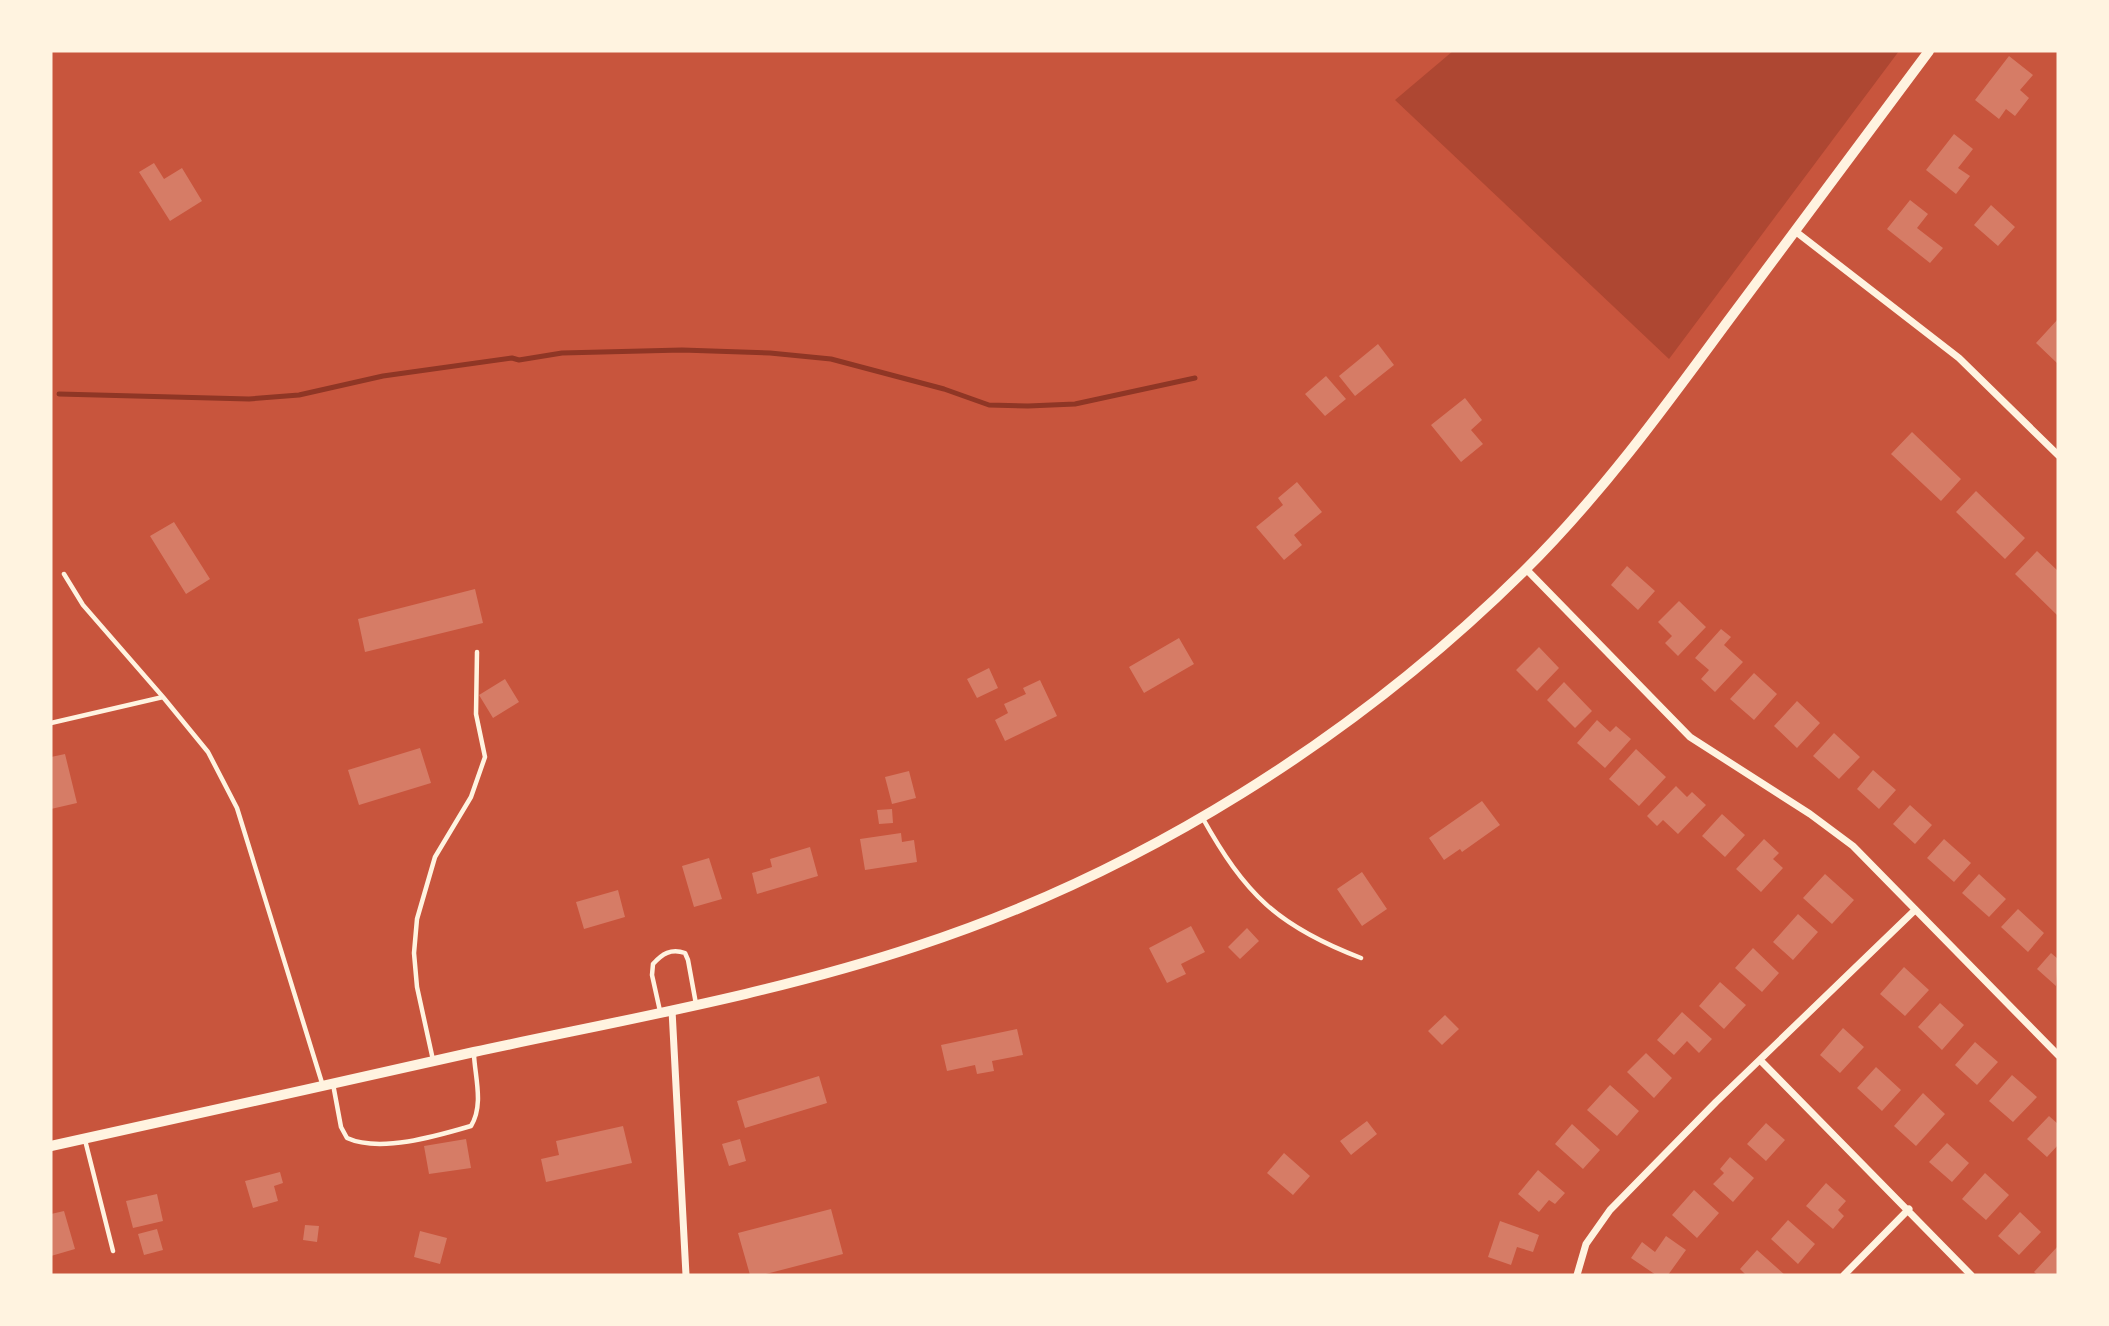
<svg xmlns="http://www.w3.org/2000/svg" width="2109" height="1326" viewBox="0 0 2109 1326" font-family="'Nunito Sans',sans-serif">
<rect width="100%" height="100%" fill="#c8553d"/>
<path fill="#ae4732" d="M1453 51H1899L1669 359 1395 100Z"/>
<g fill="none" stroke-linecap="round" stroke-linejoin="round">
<path stroke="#8f3625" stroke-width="5" d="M59 394 249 399 299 395 383 376 512 358 519 360 562 353 682 350 770 353 831 359 944 389 989 405 1028 406 1075 404 1195 378"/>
</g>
<path fill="#d67c66" d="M2009 56 2033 75 2020 90 2029 98 2015 116 2006 109 1999 119 1975 100Z
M1954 134 1973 149 1958 168 1970 176 1956 194 1926 170Z
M154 163 164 179 182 168 202 201 170 221 139 172Z
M1910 200 1928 214 1917 228 1943 248 1930 263 1887 229Z
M1991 205 2015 227 1998 246 1974 225Z
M2058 319V364L2036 343Z
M1378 344 1394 365 1355 396 1339 376Z
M1326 376 1346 399 1325 416 1305 394Z
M1465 398 1482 420 1471 430 1483 444 1461 462 1431 425Z
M1912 432 1961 479 1941 501 1891 454Z
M1297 482 1322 512 1294 535 1302 545 1284 560 1256 527 1283 505 1278 498Z
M1976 491 2025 538 2005 559 1956 512Z
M174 522 210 579 186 594 150 536Z
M2037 551 2058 571V616L2015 574Z
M1627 566 1655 591 1638 610 1611 585Z
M475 589 483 623 365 652 358 619Z
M1679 601 1706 627 1678 656 1665 643 1672 636 1658 622Z
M1721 629 1731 637 1724 645 1743 662 1715 692 1701 679 1709 670 1695 658Z
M1179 638 1194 664 1144 693 1129 667Z
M1539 647 1559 668 1537 691 1516 670Z
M989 668 998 688 977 698 967 679Z
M1754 673 1777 694 1754 720 1730 699Z
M505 679 519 702 493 718 479 695Z
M1040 680 1057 716 1005 741 995 720 1008 713 1004 704 1026 694 1023 688Z
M1564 682 1592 711 1575 728 1547 700Z
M1797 701 1820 723 1797 748 1774 726Z
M1597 720 1610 732 1616 726 1631 739 1605 768 1577 743Z
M1834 733 1860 757 1839 779 1813 756Z
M420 748 431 783 359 805 348 770Z
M1636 749 1666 777 1639 806 1609 779Z
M65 754 77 803 51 809V757Z
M1873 770 1896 790 1879 809 1857 789Z
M909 771 916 798 892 804 885 777Z
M1676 786 1687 797 1692 792 1706 805 1678 834 1663 820 1657 826 1647 816Z
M1482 801 1500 825 1462 852 1460 849 1444 860 1429 838Z
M1910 805 1932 825 1915 844 1893 824Z
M892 809 893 823 879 824 877 810Z
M1722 814 1745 835 1725 857 1702 836Z
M901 833 902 842 914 840 917 862 865 870 860 839Z
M1764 839 1779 853 1773 859 1783 868 1761 892 1736 869Z
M1944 839 1971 863 1954 882 1927 858Z
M810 847 818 876 757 894 752 873 772 867 770 859Z
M709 858 722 899 694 907 682 866Z
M1362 872 1387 909 1362 926 1337 889Z
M1825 874 1854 900 1832 924 1803 898Z
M1979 874 2006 899 1989 917 1962 893Z
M618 890 625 917 584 929 576 902Z
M2018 909 2044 933 2028 952 2001 927Z
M1798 914 1818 932 1793 960 1773 942Z
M1191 926 1205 952 1181 964 1186 974 1167 983 1149 948Z
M1247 928 1259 941 1240 959 1228 947Z
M1753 948 1779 973 1762 992 1735 968Z
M2051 953 2058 959 2056 986 2037 969Z
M1904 967 1929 990 1905 1016 1880 994Z
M1720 982 1746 1005 1724 1029 1699 1006Z
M1940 1003 1964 1025 1942 1050 1918 1027Z
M1682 1012 1712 1039 1699 1053 1687 1041 1674 1055 1657 1040Z
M1445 1015 1459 1029 1442 1045 1428 1031Z
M1843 1028 1864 1047 1840 1073 1820 1055Z
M1017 1029 1023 1055 992 1061 994 1071 977 1074 975 1065 947 1071 941 1045Z
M1975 1042 1998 1062 1977 1085 1955 1065Z
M1646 1053 1672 1078 1654 1098 1627 1072Z
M1876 1067 1901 1090 1882 1111 1857 1088Z
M2012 1075 2037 1097 2013 1122 1989 1101Z
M819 1076 827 1103 745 1128 737 1101Z
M1610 1085 1639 1111 1617 1136 1587 1110Z
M1923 1093 1945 1114 1916 1146 1894 1126Z
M2049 1116 2058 1124V1145L2047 1157 2027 1139Z
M1367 1121 1377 1134 1351 1155 1340 1141Z
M1766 1123 1785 1140 1766 1161 1747 1144Z
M1572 1124 1600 1150 1583 1169 1555 1144Z
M623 1126 632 1163 546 1182 541 1159 559 1155 556 1141Z
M466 1139 471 1168 429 1174 424 1146Z
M740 1139 746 1161 729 1166 722 1144Z
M1947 1143 1969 1163 1952 1182 1929 1162Z
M1284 1153 1310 1176 1293 1195 1267 1173Z
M1730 1157 1754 1178 1733 1202 1713 1184 1724 1173 1720 1169Z
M1538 1170 1565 1193 1555 1204 1549 1200 1539 1212 1518 1194Z
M280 1172 283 1183 274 1186 278 1201 253 1208 245 1181Z
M1985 1173 2009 1195 1986 1220 1962 1199Z
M1826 1183 1846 1201 1838 1210 1844 1216 1833 1229 1806 1206Z
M1694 1190 1719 1213 1697 1238 1672 1215Z
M157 1194 163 1221 133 1228 126 1201Z
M831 1209 843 1254 762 1275H750L738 1233Z
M64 1211 75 1249 51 1256V1214Z
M2020 1212 2041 1232 2019 1255 1998 1236Z
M1788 1220 1815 1244 1798 1264 1771 1239Z
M1500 1221 1539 1235 1533 1252 1517 1247 1511 1265 1488 1257Z
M305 1225 319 1226 317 1242 303 1240Z
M157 1229 163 1250 144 1255 138 1234Z
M420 1231 447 1238 440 1264 414 1257Z
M1666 1236 1686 1250 1668 1275H1656L1631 1258 1642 1242 1655 1252Z
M2058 1246V1275H2038L2034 1272Z
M1757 1250 1785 1275H1746L1740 1269Z"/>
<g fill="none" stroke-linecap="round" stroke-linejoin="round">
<path stroke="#fff3e0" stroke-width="4.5" d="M64 574 83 605 163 697
M51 723 163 697 208 752 237 808 322 1083
M1202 817C1245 894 1277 926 1361 958
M660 1011 652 975 653 964C662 954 671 948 685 953L688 960 696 1004
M433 1060 417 987 414 953 417 919 435 857 471 797 485 757 476 714 477 652
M333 1084 341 1127 347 1138C380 1153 437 1136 471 1126 484 1105 475 1077 474 1055
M85 1140 113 1251"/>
<path stroke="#fff3e0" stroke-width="7" d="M1795 231 1959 358 2058 455
M1526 569 1690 737 1810 814 1853 846 2058 1055
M672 1010 686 1275
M1761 1061 1971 1275
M1577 1275 1586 1244 1610 1210 1716 1102 1915 910
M1844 1275 1909 1209"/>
<path stroke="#fff3e0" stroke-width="10" d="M51 1146C192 1116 333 1083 474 1052 622 1020 773 994 917 946 1141 873 1356 737 1523 572 1599 497 1662 411 1725 325 1793 234 1861 142 1929 51"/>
</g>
<rect width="2109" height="1326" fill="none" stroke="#fff3e0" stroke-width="105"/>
</svg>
